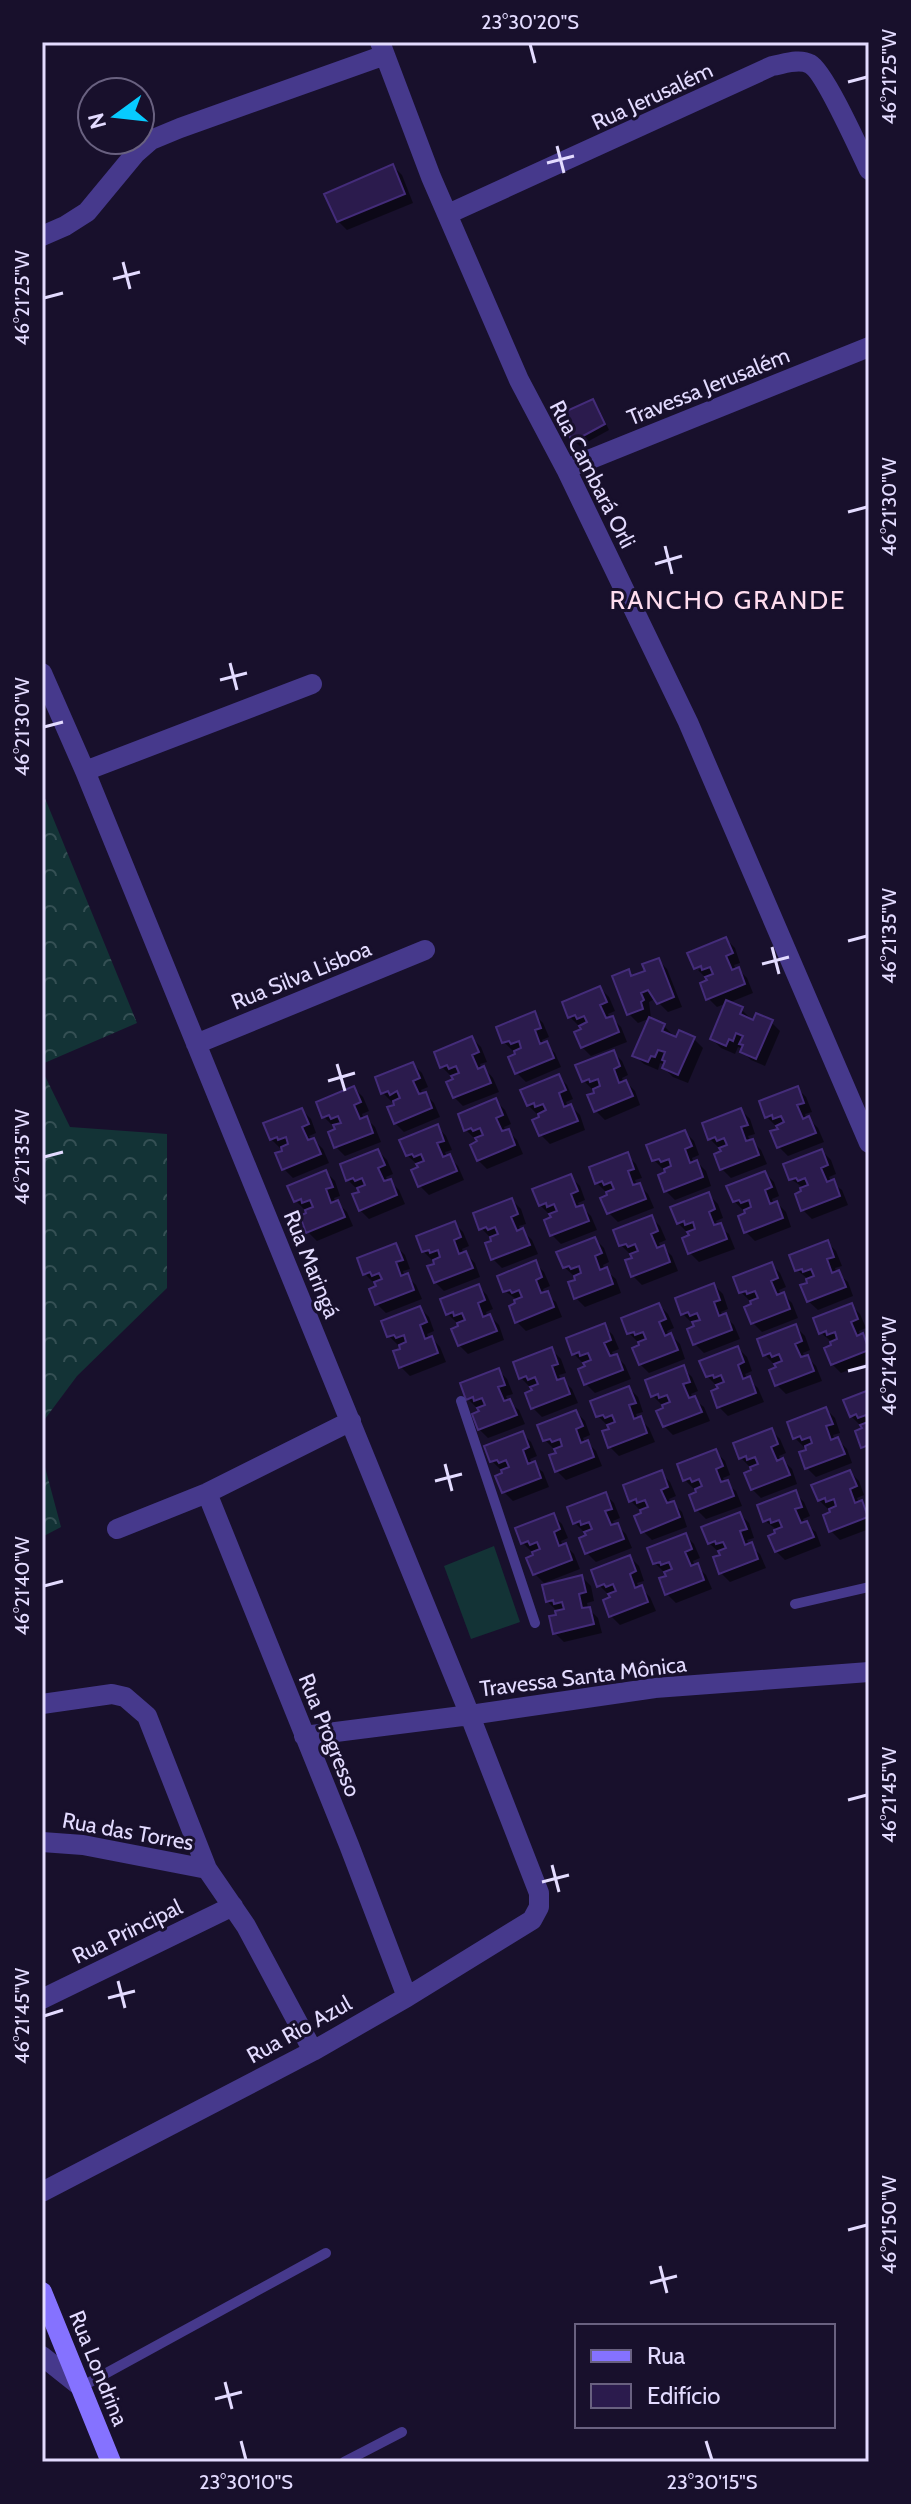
<svg xmlns="http://www.w3.org/2000/svg" width="911" height="2504" viewBox="0 0 911 2504" font-family="Cabin,sans-serif">
<defs>
<pattern id="forest-crowns" width="20" height="18" patternUnits="userSpaceOnUse" patternTransform="scale(2)"><rect width="20" height="18" fill="#133336"/><path d="M2 6a3 3 0 1 1 6 0M12 15a3 3 0 1 1 6 0" fill="none" stroke="#355054"/></pattern>
</defs>
<rect width="100%" height="100%" fill="#18102c"/>
<path fill="#133336" d="M494 1546 520 1622 471 1639 444 1566Z"/>
<path fill="url(#forest-crowns)" d="M42 791 137 1023 42 1064Z
M42 1070 70 1127 167 1134V1288L77 1376 42 1423Z
M42 1456 61 1527 42 1537Z"/>
<path fill="#0007" d="M393 166 402 175 413 203 347 230 338 221Z
M593 401 598 407 609 430 580 446 574 441Z
M726 939 735 948 740 963 734 965 736 970 738 969 747 978 753 993 728 1003 741 1009 750 1018 749 1021 771 1022 780 1031 765 1066 751 1060 742 1051 743 1049 738 1047 735 1054 721 1048 712 1039 727 1003 717 1007 708 998 707 976 705 977 698 970 711 964 697 966V970L690 954Z
M658 960 667 969 682 1007 668 1012 655 999 649 1002 651 1018 638 1023 629 1014 628 972 634 977 648 972Z
M600 988 609 997 615 1011 608 1014 610 1019 612 1018 621 1027 627 1042 591 1056 582 1047 581 1025 579 1026 570 1017Z
M534 1014 543 1023 549 1037 542 1040 544 1045 546 1044 555 1053 561 1067 526 1082 517 1073 518 1056 515 1050 513 1051 504 1042Z
M664 1026 673 1035 672 1037 694 1039 703 1048 688 1083 673 1077 664 1068 665 1065 660 1063 658 1070 644 1064 634 1055Z
M472 1038 481 1047 487 1062 480 1064 482 1069 484 1068 493 1078 499 1092 463 1106 454 1097 455 1080 453 1075 451 1076 442 1067Z
M613 1052 622 1061 628 1075 622 1078 624 1083 626 1082 635 1091 640 1105 605 1120 596 1111 595 1089 593 1090 584 1081Z
M413 1064 422 1073 428 1087 421 1090 423 1095 425 1094 434 1103 440 1117 404 1132 395 1123 394 1101 392 1102 383 1093Z
M558 1076 567 1085 573 1099 566 1102 568 1107 571 1106 580 1115 585 1130 550 1144 541 1135 542 1118 540 1113 537 1114 528 1105Z
M354 1088 363 1097 369 1111 362 1114 364 1119 366 1118 375 1127 381 1142 345 1156 336 1147 330 1133 337 1130 335 1125 333 1126 324 1117Z
M797 1088 806 1097 812 1112 805 1114 807 1119H809L818 1128 824 1142 788 1156 779 1147 780 1130 778 1125 776 1126 767 1117Z
M496 1101 505 1110 511 1124 504 1127 506 1132 508 1131 517 1140 523 1154 487 1169 478 1160 479 1142 477 1138 475 1139 466 1130Z
M302 1110 311 1119 316 1133 309 1136 312 1141 314 1140 323 1149 329 1163 293 1178 284 1169 283 1147 280 1148 271 1139Z
M741 1110 750 1119 755 1134 748 1136 750 1142 752 1141 761 1150 767 1164 731 1178 722 1169 721 1147 719 1148 710 1139Z
M437 1126 446 1136 452 1150 445 1152 447 1157H449L458 1166 464 1180 429 1195 420 1186 421 1168 407 1155Z
M685 1132 694 1141 699 1155 692 1158 694 1163 697 1162 706 1171 711 1186 675 1200 666 1191 667 1174 665 1168 663 1169 654 1160Z
M378 1151 387 1160 393 1174 386 1177 388 1182 390 1181 399 1190 405 1204 369 1219 360 1210 361 1193 359 1188 357 1189 348 1180Z
M822 1151 831 1160 836 1174 829 1177 831 1182 842 1190 848 1205 812 1219 803 1210 804 1193 802 1187 791 1179Z
M627 1155 636 1164 642 1178 635 1180 637 1186 639 1185 648 1194 654 1208 618 1222 609 1213 603 1199 610 1196 608 1191 606 1192 597 1183Z
M326 1172 335 1181 340 1196 334 1198 336 1203H338L347 1212 353 1226 317 1241 308 1232 307 1209 305 1210 296 1201Z
M765 1173 774 1182 779 1196 772 1199 774 1204 777 1203 786 1212 791 1227 755 1241 746 1232V1210H743L734 1201Z
M571 1177 580 1186 585 1200 578 1203 580 1208 582 1207 591 1216 597 1230 561 1244 552 1235 547 1221 553 1218 551 1213 549 1214 540 1205Z
M709 1195 718 1204 723 1218 716 1221 718 1226 729 1234 735 1249 699 1262 690 1253 685 1239 692 1236 689 1231 687 1232 678 1223Z
M512 1200 521 1209 526 1224 519 1226 521 1231H523L532 1240 538 1254 502 1268 493 1259 494 1242 492 1237H490L481 1228Z
M651 1217 660 1226 666 1240 659 1243 661 1248 663 1247 672 1256 678 1271 642 1285 633 1276 634 1259 632 1253 630 1254 621 1245Z
M454 1223 463 1232 469 1246 462 1249 464 1254H466L475 1263 480 1277 444 1291 435 1282 437 1265 435 1260H432L423 1251Z
M595 1239 604 1248 609 1262 603 1265 605 1270 616 1279 621 1293 585 1307 576 1298V1276H574L564 1267Z
M827 1242 836 1251 842 1266 835 1268 837 1273 848 1282 853 1296 818 1310 808 1301V1279L797 1270Z
M396 1246 405 1255 410 1269 403 1271 405 1277 407 1276 416 1285 422 1299 386 1313 377 1304 378 1287 376 1282 374 1283 365 1274Z
M535 1263 544 1272 550 1286 543 1289 545 1294 556 1302 562 1317 526 1331 517 1322 518 1304 516 1299 505 1291Z
M771 1264 780 1273 786 1287 779 1290 781 1295 783 1294 792 1303 798 1318 762 1332 753 1323 752 1300 750 1301 741 1292Z
M714 1285 723 1294 728 1309 721 1312 723 1317 725 1316 734 1325 740 1339 704 1353 695 1344 694 1322 692 1323 683 1314Z
M478 1286 487 1295 493 1309 486 1312 488 1317 490 1316 499 1325 504 1340 468 1354 459 1345 461 1327 459 1322 457 1323 448 1314Z
M659 1305 668 1314 674 1328 667 1331 669 1336 671 1335 680 1344 685 1359 649 1373 640 1364V1341L638 1342 629 1333Z
M851 1305 860 1314 866 1328 859 1331 861 1336 869 1341V1362L841 1373 832 1364V1342L821 1333Z
M420 1308 429 1317 434 1331 427 1334 429 1339 432 1338 440 1347 446 1362 410 1376 401 1367 402 1350 400 1344 398 1345 389 1336Z
M604 1326 613 1335 619 1349 612 1352 614 1357 616 1356 625 1365 631 1379 595 1393 586 1384 587 1367 585 1362 583 1363 574 1354Z
M796 1327 805 1336 810 1350 803 1353 805 1358 807 1357 816 1366 822 1381 786 1394 777 1385 771 1371 778 1368 776 1363 774 1364 765 1355Z
M738 1348 747 1357 752 1371 745 1374 748 1379 758 1388 764 1402 728 1416 719 1407 721 1390 707 1376Z
M552 1350 561 1359 566 1373 559 1375 561 1381 563 1380 572 1389 578 1403 542 1417 533 1408 527 1394 534 1391 532 1386 530 1387 521 1378Z
M683 1368 692 1377 698 1391 691 1394 693 1399 704 1407 710 1421 673 1435 664 1426 666 1409 664 1404 662 1405 653 1396Z
M498 1370 507 1379 513 1394 506 1396 508 1402 519 1410 525 1424 488 1438 479 1429 481 1412 479 1407 477 1408 468 1399Z
M629 1388 638 1397 643 1412 636 1414 638 1419H640L649 1428 655 1442 619 1456 610 1447 611 1430 609 1424 607 1425 598 1416Z
M869 1393V1452L863 1446 864 1429 851 1416Z
M826 1409 835 1418 840 1433 833 1435 835 1441 838 1440 847 1449 852 1463 816 1477 807 1468 806 1446 804 1447 795 1438Z
M576 1412 585 1421 590 1435 583 1438 585 1443 587 1442 596 1451 602 1466 566 1480 557 1471 558 1454 556 1448 554 1449 545 1440Z
M771 1430 780 1439 786 1453 779 1456 781 1461 783 1460 792 1469 797 1484 761 1498 752 1489 754 1472 752 1466 750 1467 741 1458Z
M522 1433 531 1442 537 1456 530 1459 532 1464 543 1472 549 1487 513 1501 504 1492 503 1470H501L492 1461Z
M716 1452 725 1461 730 1475 723 1478 725 1483 736 1491 742 1506 706 1519 697 1510 691 1496 698 1493 696 1488 694 1489 685 1480Z
M850 1472 859 1481 864 1495 857 1498 859 1503 862 1502 869 1510V1529L840 1540 831 1531 833 1514 831 1508 828 1509 819 1500Z
M661 1473 670 1482 676 1496 669 1499 671 1504 673 1503 682 1512 687 1527 652 1540 643 1531 644 1514 642 1509 640 1510 631 1501Z
M795 1493 804 1502 810 1516 803 1519 805 1524 816 1532 821 1546 785 1560 776 1551 778 1534 776 1529 765 1521Z
M605 1494 614 1503 620 1518 613 1521 615 1526 617 1525 626 1534 632 1548 596 1562 587 1553 588 1536 586 1531 584 1532 575 1523Z
M740 1514 749 1523 754 1538 747 1540 749 1545 760 1554 766 1568 730 1582 721 1573 723 1556 709 1543Z
M553 1515 562 1524 568 1538 561 1541 563 1546 565 1545 574 1554 580 1569 544 1583 535 1574 536 1557 534 1551 532 1552 523 1543Z
M685 1535 694 1544 700 1558 693 1561 695 1566H697L706 1575 712 1589 676 1603 667 1594 666 1572H664L655 1563Z
M630 1557 639 1566 644 1581 637 1583 639 1588H641L650 1597 656 1611 620 1625 611 1616 612 1599 610 1594H608L599 1585Z
M582 1577 591 1586 594 1601 587 1603 588 1608 598 1618 602 1633 564 1642 555 1633 559 1616 557 1611 547 1601Z"/>
<path fill="#2b1b4d" stroke="#442c7a" stroke-width="2" d="M393 164 405 194 337 222 324 194Z
M593 399 605 424 572 442 560 414Z
M726 937 733 953 726 956 732 970 739 967 745 984 706 1000 700 983 707 980 705 977 713 974 710 967 702 970 701 966 694 969 687 953Z
M659 958 674 997 657 1004 648 990 641 993 644 1000 641 1002 643 1009 627 1015 612 976 629 969 631 976 645 971 642 964Z
M600 986 607 1002 600 1005 606 1018 613 1016 619 1032 581 1048 574 1032 581 1029 579 1026 587 1022 584 1016 577 1019 575 1015 568 1018 562 1002Z
M726 1000 743 1007 740 1014 753 1020 756 1013 773 1020 756 1059 740 1052 743 1045 739 1044 743 1036 736 1033 733 1041 729 1039 726 1046 710 1039Z
M535 1011 541 1028 535 1030 540 1044 547 1041 554 1058 515 1074 508 1057 515 1054 514 1051 521 1048 519 1041 511 1044 509 1041 502 1043 496 1027Z
M649 1017 665 1024 662 1031 676 1037 679 1030 695 1037 678 1075 662 1068 665 1061 662 1060 665 1052 658 1050 655 1057 651 1056 648 1062 632 1056Z
M472 1036 479 1052 472 1055 478 1069 484 1066 491 1083 453 1098 446 1082 453 1079 451 1076 459 1073 456 1066 449 1069 447 1065 440 1068 434 1052Z
M614 1050 620 1066 614 1069 619 1083 626 1080 633 1096 594 1112 587 1095 594 1093 593 1089 600 1086 598 1079 590 1082 589 1079 582 1082 575 1065Z
M413 1062 420 1078 413 1081 419 1094 426 1092 432 1108 394 1124 387 1107 394 1105 393 1101 400 1098 397 1091 390 1095 388 1091 381 1094 375 1077Z
M559 1074 566 1090 559 1093 564 1107 571 1104 578 1121 539 1136 532 1120 539 1117 538 1114 546 1110 543 1104 535 1107 534 1103 527 1106 520 1090Z
M354 1086 361 1102 354 1105 360 1119 367 1116 373 1133 334 1148 328 1132 335 1129 333 1125 341 1123 338 1116 331 1119 329 1115 322 1118 316 1102Z
M798 1086 804 1103 797 1105 803 1119 809 1116 816 1133 777 1148 770 1131 778 1129 776 1126 784 1122 781 1116 773 1119 772 1115 765 1118 759 1101Z
M496 1098 503 1115 496 1118 502 1131 509 1129 515 1145 477 1161 470 1145 477 1141 475 1138 483 1135 480 1128 473 1131 471 1128 464 1131 458 1114Z
M302 1108 309 1124 302 1127 308 1140 314 1138 321 1154 282 1170 275 1153 282 1151 281 1147 288 1144 286 1137 278 1140 277 1137 270 1140 263 1123Z
M741 1108 748 1125 741 1127 746 1141 753 1139 759 1155 720 1170 714 1154 721 1151 719 1148 727 1145 724 1138 717 1141 715 1137 708 1140 702 1123Z
M438 1124 444 1141 437 1143 443 1157 450 1154 457 1171 418 1187 411 1170 418 1167 416 1164 424 1161 421 1154 414 1157 412 1154 406 1156 399 1140Z
M685 1130 692 1146 685 1149 690 1163 697 1160 703 1177 664 1192 658 1175 665 1172 664 1169 671 1166 669 1159 661 1162 659 1159 652 1161 646 1145Z
M378 1149 385 1165 378 1168 384 1181 391 1179 397 1195 359 1211 352 1194 359 1192 357 1188 365 1185 362 1178 355 1181 353 1178 346 1181 340 1164Z
M822 1149 828 1165 821 1168 827 1182 834 1179 840 1196 801 1211 795 1194 801 1191 800 1188 808 1185 805 1178 798 1181 796 1178 789 1180 783 1164Z
M628 1152 634 1169 628 1171 633 1185 640 1183 646 1199 607 1214 600 1198 607 1195 606 1192 614 1189 611 1182 604 1185 602 1181 595 1184 589 1167Z
M326 1170 333 1187 326 1189 331 1203 338 1200 345 1217 306 1233 300 1216 306 1213 305 1210 313 1207 310 1200 302 1203 301 1199 294 1202 287 1186Z
M765 1171 772 1187 765 1190 770 1204 777 1201 783 1218 744 1233 738 1216 745 1213 744 1210 751 1207 749 1200 741 1203 739 1200 733 1202 726 1186Z
M571 1174 578 1191 571 1194 576 1207 583 1205 589 1221 550 1236 544 1220 551 1217 549 1214 557 1211 554 1204 547 1207 546 1203 539 1206 532 1189Z
M709 1192 715 1209 709 1212 714 1225 721 1223 727 1239 688 1254 682 1238 689 1235 687 1232 695 1229 693 1222 685 1225 684 1221 677 1224 670 1207Z
M512 1198 518 1214 511 1217 517 1231 523 1228 530 1245 491 1260 485 1243 491 1241 490 1237 498 1234 495 1227 488 1230 486 1227 479 1230 473 1213Z
M652 1215 658 1231 651 1234 657 1248 664 1245 670 1262 631 1277 625 1260 632 1258 630 1254 638 1251 635 1244 628 1247 626 1244 619 1246 613 1230Z
M455 1221 461 1237 454 1240 459 1254 466 1251 473 1268 434 1283 427 1266 434 1264 433 1260 440 1257 438 1250 430 1253 429 1250 422 1252 416 1236Z
M595 1237 602 1253 595 1256 600 1270 607 1267 613 1284 574 1299 568 1282 575 1280 574 1276 581 1273 579 1266 571 1269 569 1266 563 1268 556 1252Z
M828 1240 834 1257 827 1259 832 1273 839 1270 846 1287 807 1302 800 1285 807 1283 806 1279 814 1276 811 1269 803 1272 802 1269 795 1271 789 1255Z
M396 1243 403 1260 396 1262 401 1276 408 1273 414 1290 375 1305 369 1289 376 1286 374 1282 382 1279 379 1273 372 1276 370 1272 363 1275 357 1258Z
M536 1260 542 1277 536 1280 541 1293 548 1291 554 1307 515 1323 509 1306 515 1303 514 1300 522 1297 519 1290 512 1293 510 1290 503 1292 497 1276Z
M772 1262 778 1278 771 1281 777 1295 784 1292 790 1309 751 1324 744 1307 751 1304 750 1301 758 1298 755 1291 747 1294 746 1291 739 1293 733 1277Z
M714 1283 720 1300 714 1302 719 1316 726 1313 732 1330 693 1345 687 1329 694 1326 692 1322 700 1320 697 1313 690 1316 688 1312 681 1315 675 1298Z
M479 1284 485 1300 478 1303 483 1317 490 1314 497 1331 458 1346 451 1329 458 1326 457 1323 465 1320 462 1313 454 1316 453 1312 446 1315 440 1299Z
M659 1303 666 1319 659 1322 665 1336 671 1333 678 1350 639 1365 632 1348 639 1345 638 1342 646 1339 643 1332 635 1335 634 1332 627 1334 621 1318Z
M852 1303 858 1319 851 1322 857 1336 863 1333 869 1350 831 1365 824 1348 831 1345 830 1342 837 1339 835 1332 827 1335 826 1331 819 1334 813 1318Z
M420 1306 427 1322 420 1325 425 1339 432 1336 438 1353 399 1368 393 1351 400 1349 399 1345 406 1342 404 1335 396 1338 394 1335 387 1337 381 1321Z
M605 1323 611 1340 604 1343 610 1356 617 1354 623 1370 584 1385 578 1369 585 1366 583 1363 591 1360 588 1353 580 1356 579 1352 572 1355 566 1338Z
M796 1324 802 1341 795 1344 801 1357 808 1355 814 1371 775 1386 769 1370 776 1367 774 1364 782 1361 779 1354 772 1357 770 1353 763 1356 757 1339Z
M738 1346 744 1362 738 1365 743 1379 750 1376 756 1393 717 1408 711 1391 718 1388 716 1385 724 1382 721 1375 714 1378 713 1375 706 1377 699 1361Z
M552 1347 558 1364 552 1366 557 1380 564 1378 570 1394 531 1409 525 1393 532 1390 530 1387 538 1384 535 1377 528 1380 526 1376 519 1379 513 1362Z
M684 1365 690 1382 683 1384 689 1398 695 1396 702 1412 663 1427 656 1411 663 1408 662 1405 670 1402 667 1395 659 1398 658 1394 651 1397 645 1380Z
M499 1368 505 1385 498 1387 504 1401 510 1399 517 1415 478 1430 472 1414 479 1411 477 1408 485 1405 482 1398 474 1401 473 1397 466 1400 460 1383Z
M629 1386 636 1403 629 1405 634 1419 641 1416 647 1433 608 1448 602 1431 609 1429 607 1425 615 1422 612 1415 605 1418 603 1415 596 1417 590 1401Z
M869 1390V1445L861 1448 855 1431 862 1428 860 1425 868 1422 866 1415 858 1418 856 1414 850 1417 843 1400Z
M826 1407 833 1424 826 1426 831 1440 838 1437 845 1454 805 1469 799 1452 806 1450 805 1446 812 1443 810 1437 802 1440 800 1436 793 1439 787 1422Z
M576 1410 583 1426 576 1429 581 1443 588 1440 594 1457 555 1472 549 1455 556 1453 554 1449 562 1446 560 1439 552 1442 550 1439 543 1441 537 1425Z
M772 1428 778 1444 771 1447 777 1461 783 1458 790 1475 751 1490 744 1473 751 1470 750 1467 758 1464 755 1457 747 1460 746 1456 739 1459 733 1443Z
M523 1431 529 1447 523 1450 528 1464 535 1461 541 1478 502 1493 495 1476 502 1473 501 1470 509 1467 506 1460 499 1463 497 1460 490 1462 484 1446Z
M716 1449 723 1466 716 1469 721 1482 728 1480 734 1496 695 1511 689 1495 696 1492 695 1489 702 1486 699 1479 692 1482 690 1478 683 1481 677 1464Z
M662 1470 668 1487 661 1490 667 1503 674 1501 680 1517 641 1533 634 1516 641 1513 640 1510 648 1507 645 1500 637 1503 636 1499 629 1502 623 1485Z
M850 1470 857 1486 850 1489 855 1503 862 1500 868 1517 829 1532 823 1515 830 1512 829 1509 836 1506 834 1499 826 1502 825 1498 818 1501 811 1485Z
M796 1490 802 1507 795 1509 801 1523 807 1521 814 1537 775 1552 768 1536 775 1533 774 1530 782 1527 779 1520 771 1523 770 1519 763 1522 757 1505Z
M606 1492 612 1509 605 1511 611 1525 618 1523 624 1539 585 1554 579 1538 586 1535 584 1532 592 1529 589 1522 581 1525 580 1521 573 1524 567 1507Z
M740 1512 747 1529 740 1531 745 1545 752 1542 758 1559 719 1574 713 1557 720 1555 718 1551 726 1548 723 1542 716 1544 715 1541 708 1544 701 1527Z
M554 1513 560 1529 554 1532 559 1546 566 1543 572 1560 533 1575 526 1558 533 1555 532 1552 540 1549 537 1542 530 1545 528 1541 521 1544 515 1528Z
M686 1533 692 1549 685 1552 691 1566 698 1563 704 1580 665 1595 659 1578 666 1576 664 1572 672 1569 669 1562 661 1565 660 1562 653 1564 647 1548Z
M630 1555 636 1571 630 1574 635 1588 642 1585 648 1602 609 1617 603 1600 610 1597 608 1594 616 1591 613 1584 606 1587 604 1584 597 1587 591 1570Z
M582 1575 586 1592 579 1594 582 1608 590 1607 594 1624 553 1634 549 1616 556 1615 555 1611 564 1609 562 1602 554 1604 553 1600 546 1602 542 1585Z"/>
<g fill="none" stroke-linecap="round" stroke-linejoin="round">
<path stroke="#46398c" stroke-width="10" d="M461 1401 535 1623
M795 1604 869 1587
M81 2387 326 2253
M344 2462 402 2432"/>
<path stroke="#46398c" stroke-width="20" d="M380 42 431 177 519 380 566 469 688 722 869 1143
M448 214 772 66C784 64 799 58 810 64 824 71 860 151 869 170
M42 236 65 226 87 212 135 154 151 140 180 128 385 55
M566 469 869 347
M42 673 85 771 465 1703 539 1893V1907L532 1920 407 1997 313 2051 42 2192
M85 771 312 684
M196 1044 425 950
M207 1493 349 1845 407 1997
M117 1529 207 1493 351 1421
M42 1704 112 1694 125 1697 147 1716 207 1869 246 1926 313 2051
M304 1736 470 1715 655 1688 869 1672
M42 1842 83 1845 207 1869
M42 1999 233 1906
M42 2356 81 2387"/>
<path stroke="#8572ff" stroke-width="20" d="M42 2292 111 2462"/>
</g>
<path fill="none" stroke="#e3dbff" stroke-width="3" d="M530 44 535 63M848 82 867 77M557 146 564 173M547 163 574 156M123 262 130 289M113 279 140 272M44 298 63 293M848 512 867 507M665 546 672 574M655 564 682 556M230 663 237 690M220 680 247 673M44 727 63 722M848 941 867 936M772 947 779 974M762 964 789 957M337 1064 345 1091M328 1081 355 1073M44 1157 63 1152M848 1371 867 1366M445 1464 452 1491M435 1481 462 1474M44 1586 63 1581M848 1800 867 1795M552 1865 559 1892M542 1882 569 1875M118 1981 125 2008M108 1998 135 1991M44 2016 63 2010M848 2230 867 2225M660 2266 667 2293M650 2283 677 2276M225 2382 232 2409M215 2399 242 2392M241 2441 246 2460M706 2441 712 2460"/>
<g text-anchor="middle" stroke-width="6" stroke-linejoin="round" paint-order="stroke">
<g font-size="22" fill="#e3dbff" stroke="#18102c">
<text transform="translate(652 96) rotate(-25)" y="8">Rua Jerusalém</text>
<text transform="translate(708 386) rotate(-22)" y="8">Travessa Jerusalém</text>
<text transform="translate(593 474) rotate(63)" y="8">Rua Cambará Orli</text>
<text transform="translate(301 975) rotate(-22)" y="8">Rua Silva Lisboa</text>
<text transform="translate(312 1264) rotate(68)" y="8">Rua Maringá</text>
<text transform="translate(583 1676) rotate(-7)" y="8">Travessa Santa Mônica</text>
<text transform="translate(330 1735) rotate(68)" y="8">Rua Progresso</text>
<text transform="translate(128 1831) rotate(10)" y="8">Rua das Torres</text>
<text transform="translate(127 1931) rotate(-26)" y="8">Rua Principal</text>
<text transform="translate(299 2029) rotate(-29)" y="8">Rua Rio Azul</text>
<text transform="translate(99 2368) rotate(68)" y="8">Rua Londrina</text>
</g>
<g font-size="26" letter-spacing="2" fill="#ffddef" stroke="#18102c">
<text x="728" y="609">RANCHO GRANDE</text>
</g>
</g>
<rect width="911" height="2504" fill="none" stroke="#18102c" stroke-width="88"/>
<rect x="575" y="2324" width="260" height="104" fill="#18102c" stroke="#696180" stroke-width="2"/>
<rect x="591" y="2350" width="40" height="12" fill="#8572ff" stroke="#696180" stroke-width="2"/>
<text x="647" y="2364" font-size="24" fill="#e3dbff">Rua</text>
<rect x="591" y="2384" width="40" height="24" fill="#2b1b4d" stroke="#696180" stroke-width="2"/>
<text x="647" y="2404" font-size="24" fill="#e3dbff">Edifício</text>
<g transform="translate(116 116) rotate(255)"><circle r="38" fill="#18102c" stroke="#696180" stroke-width="2"/>
<path d="M0-6L14 30L0 20L-14 30Z" fill="#07cbff"/>
<text y="-12" font-size="22" font-weight="bold" text-anchor="middle" fill="#e3dbff">N</text>
</g>
<rect x="44" y="44" width="823" height="2416" fill="none" stroke="#e3dbff" stroke-width="3"/>
<g font-size="20" text-anchor="middle" fill="#e3dbff">
<text x="530" y="29">23°30'20"S</text>
<text transform="translate(889 77) rotate(-90)" y="7">46°21'25"W</text>
<text transform="translate(22 298) rotate(-90)" y="7">46°21'25"W</text>
<text transform="translate(889 507) rotate(-90)" y="7">46°21'30"W</text>
<text transform="translate(22 727) rotate(-90)" y="7">46°21'30"W</text>
<text transform="translate(889 936) rotate(-90)" y="7">46°21'35"W</text>
<text transform="translate(22 1157) rotate(-90)" y="7">46°21'35"W</text>
<text transform="translate(889 1366) rotate(-90)" y="7">46°21'40"W</text>
<text transform="translate(22 1586) rotate(-90)" y="7">46°21'40"W</text>
<text transform="translate(889 1795) rotate(-90)" y="7">46°21'45"W</text>
<text transform="translate(22 2016) rotate(-90)" y="7">46°21'45"W</text>
<text transform="translate(889 2225) rotate(-90)" y="7">46°21'50"W</text>
<text x="246" y="2489">23°30'10"S</text>
<text x="712" y="2489">23°30'15"S</text>
</g>
</svg>
